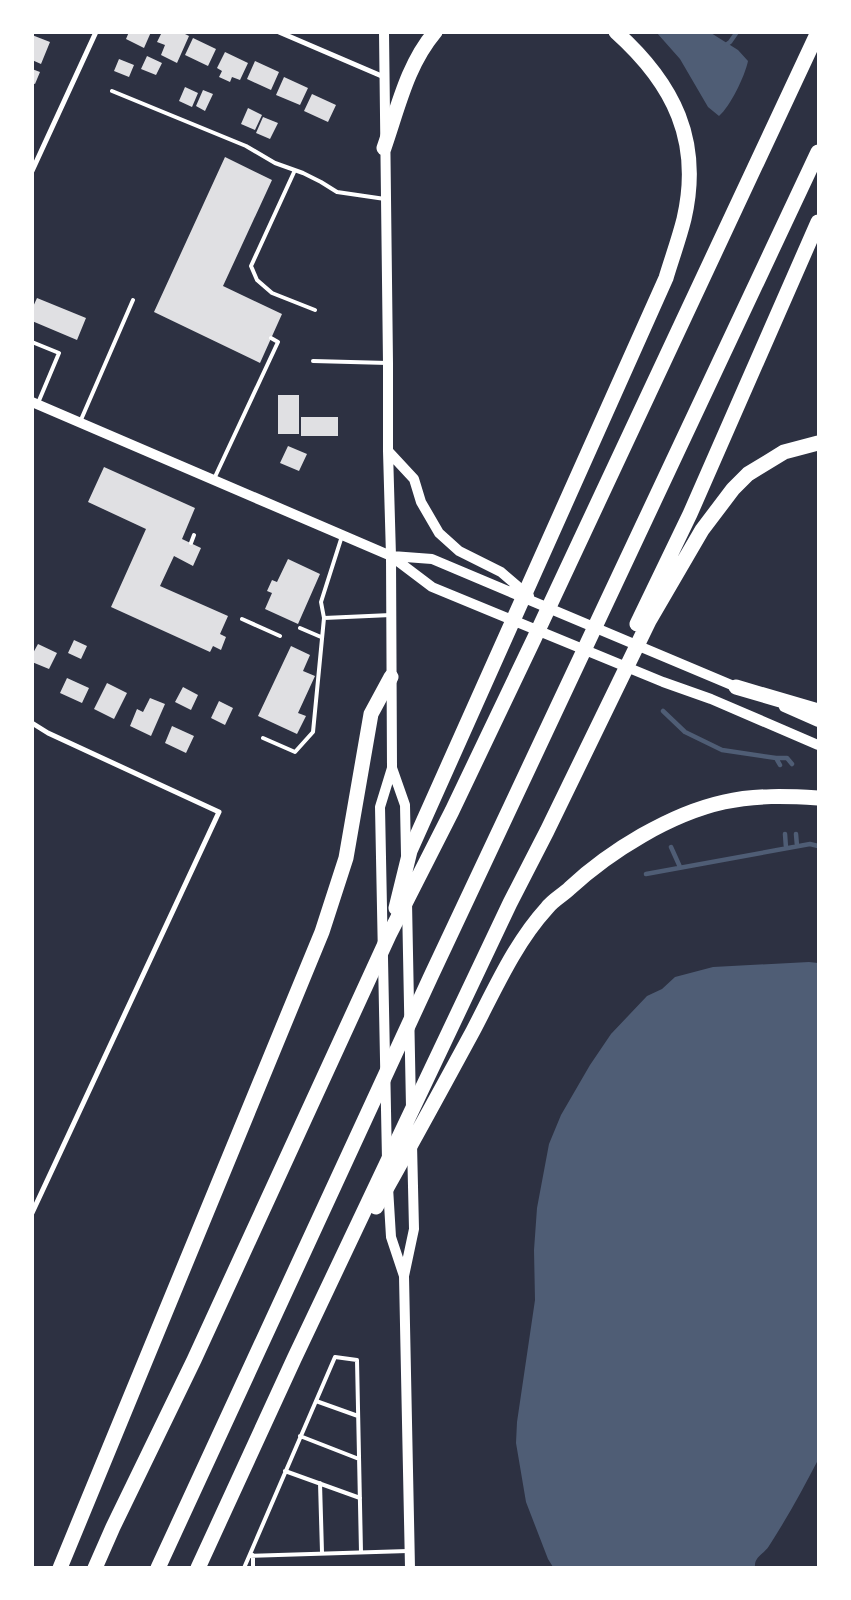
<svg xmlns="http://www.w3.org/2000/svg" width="851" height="1600" viewBox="0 0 851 1600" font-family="'Exo 2',sans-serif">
<rect width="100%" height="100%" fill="#2d3142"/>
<path fill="#4f5d75" d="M657 33H711L738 50 748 61C745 76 730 107 719 116L708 107 680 59Z
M809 962 818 963V1460C803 1489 787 1518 769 1546 764 1554 754 1557 755 1567H553L548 1559 526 1502 516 1443 517 1422 535 1300 534 1250 537 1208 549 1144 561 1115 590 1065 611 1034 647 996 662 989 675 977 713 967Z"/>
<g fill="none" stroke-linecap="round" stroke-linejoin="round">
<path stroke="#4f5d75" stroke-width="4.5" d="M723 47 730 42 737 32
M663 711 685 732 722 750 776 758 780 765
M776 758H787L792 764
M785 834 786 848
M796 834 797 846
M671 847 680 867
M646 874 810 844 818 846"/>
</g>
<path fill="#e0e0e3" d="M129 32H151L144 48 126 39Z
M162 32H181L189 36 177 63 161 55 165 45 157 42Z
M32 35 50 42 41 64 32 60Z
M193 38 216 49 208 66 185 55Z
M225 52 248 63 240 80 232 77 230 82 219 77 222 71 217 68Z
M147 56 162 63 156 75 141 69Z
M119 59 134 65 129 77 114 71Z
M255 61 279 72 271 90 247 79Z
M32 69 40 72 35 84 32 83Z
M284 77 308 88 300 105 276 95Z
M185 87 198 93 192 107 179 101Z
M203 90 213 94 205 111 196 106Z
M312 94 336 105 328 122 304 111Z
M248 108 262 115 255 130 241 124Z
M263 117 278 123 270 139 256 133Z
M225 157 272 180 223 286 282 314 260 363 154 312Z
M37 298 86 318 77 340 32 321V309Z
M278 395H299V434H278Z
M301 417H338V436H301Z
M288 446 307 454 299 471 280 463Z
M104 467 195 508 182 539 201 548 193 566 174 556 160 586 228 616 220 634 226 637 221 650 213 646 210 652 111 607 146 529 88 502Z
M288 559 320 574 298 624 265 609 272 593 267 591 272 580 277 582Z
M74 640 87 646 81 659 68 653Z
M38 644 57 653 49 669 32 662V655Z
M291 646 310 655 303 671 315 676 298 713 306 716 297 734 258 716Z
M67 678 89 688 82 703 60 693Z
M107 683 127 693 114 719 94 709Z
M183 687 198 695 191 710 175 702Z
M150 698 165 704 151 736 130 726 137 709 143 712Z
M219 701 233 708 225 725 211 718Z
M172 726 194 736 186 753 165 743Z"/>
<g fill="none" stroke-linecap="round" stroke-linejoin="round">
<path stroke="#fff" stroke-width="4" d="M112 91 246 146 275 163 303 173 321 182 337 192 385 199
M295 170 251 266 257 280 272 293 315 310
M32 342 59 353 38 403
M313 361 388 363
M80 422 133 300
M214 479 278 342 271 338
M191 543 194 535
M324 618 321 602 342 536
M242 619 280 636
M300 628 321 637
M263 738 295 752 313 732 324 618 391 615
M316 1401 358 1416
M300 1436 359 1459
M285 1471 360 1498
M320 1483 322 1552
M250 1556 408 1551
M244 1568 335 1357 357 1360 361 1552
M253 1568V1555"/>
<path stroke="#fff" stroke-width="5" d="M279 32 384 77
M32 171 96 32
M32 723 48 733 219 812 32 1213"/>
<path stroke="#fff" stroke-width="10" d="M384 32 388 363V451L391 556 392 768 380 807 387 1160
M32 402 391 556 432 587 663 682 711 699 818 745
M388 451 414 479 421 502 439 533 459 551 501 572 529 596
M392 556 432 559 741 689
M784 707 818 722
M392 768 405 805 406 855
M407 902 411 1107
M388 1187 391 1237 404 1276
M410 1568 404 1276 414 1229 412 1144"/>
<path stroke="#fff" stroke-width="15" d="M384 148C398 108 407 65 435 32
M637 624 690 514 818 222
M736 687 818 711
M396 908 410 851 666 278C672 258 679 239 684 219 702 141 674 84 616 32
M376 1207C409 1149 441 1090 473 1031 495 989 515 943 547 908 553 900 563 895 570 888 610 851 670 814 724 802 755 795 787 796 818 798
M60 1568 322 932 346 858 371 714 391 677
M95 1568 113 1527 194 1360 389 935 452 811 534 639 818 32
M158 1568 431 976 818 152
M198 1568 294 1359 510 903 547 831 649 621 702 530 733 489 748 474 784 452 818 443"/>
</g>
<rect width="851" height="1600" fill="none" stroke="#ffffff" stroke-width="68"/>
</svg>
